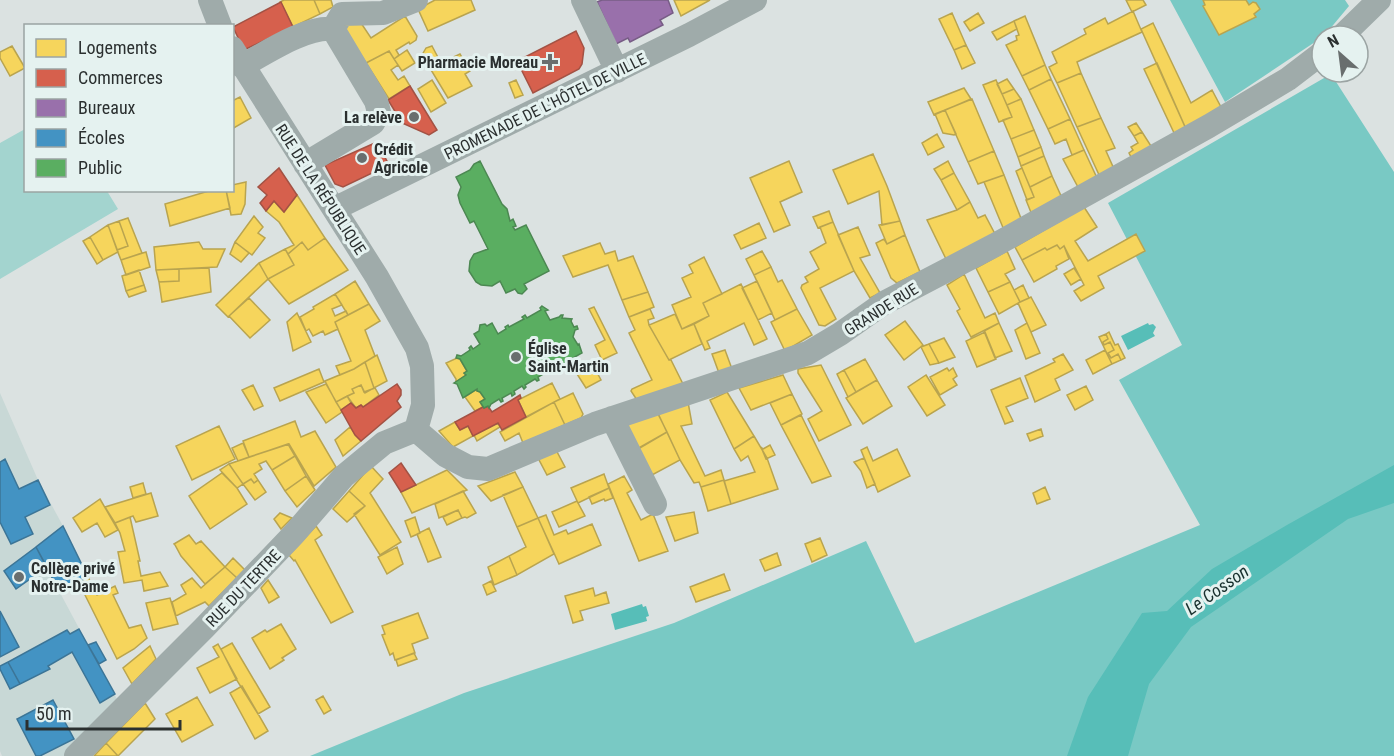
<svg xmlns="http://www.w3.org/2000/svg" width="1394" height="756" viewBox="0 0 1394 756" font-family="'Roboto Condensed',sans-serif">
<rect width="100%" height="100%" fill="#dbe2e1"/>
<path fill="#c8d8d6" d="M0 393 38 480 63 526 36 548 118 701 64 756H2L0 751Z"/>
<path fill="#a3d4cf" d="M25 129 26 190 107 191 118 209 0 279V143Z"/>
<path fill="#79c9c4" d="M1170 0H1345L1349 6 1324 36 1225 102Z
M1331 74 1394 172V756H310L464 693 674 623 866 541 915 643 1200 525 1119 380 1182 345 1108 203Z"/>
<path fill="#57beb8" d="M1148 323 1149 325 1153 324 1156 327 1153 333 1155 336 1128 350 1121 336Z
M1394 465V503L1348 519 1191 627 1149 684 1128 756H1067L1088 697 1142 613 1167 611 1212 569 1287 525Z
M642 604 643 607 646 606 649 616 646 617 647 621 615 630 611 614Z"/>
<path fill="#f6d55c" stroke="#b9a44f" stroke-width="1.5" d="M284 0H314L320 14 293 27 280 2Z
M314 0H331L333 7 320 14Z
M435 0H471L475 10 428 31 418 9Z
M674 0H710L681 16Z
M1126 0H1143L1146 5 1132 12Z
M1203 0H1246L1249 5 1253 2 1256 3 1260 9 1254 14 1256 17 1219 35 1203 6 1205 5Z
M1133 11 1142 32 1077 62 1081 73 1057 83 1049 67 1057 63 1052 52 1086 34 1084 29 1105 18 1108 24Z
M952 13 966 45 954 50 939 19Z
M978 13 984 23 970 31 964 22Z
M405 16 417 36 416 40 410 44 409 42 396 50 399 55 394 59 389 51 366 63 342 26 359 20 371 38Z
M1025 16 1045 65 1022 76 1006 45 1017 40 1016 36 1019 35 1014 21Z
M1014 21 1017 29 997 40 992 32Z
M1153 23 1191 103 1212 90 1222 109 1186 129 1141 29Z
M966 45 975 63 962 69 954 50Z
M12 46 25 68 10 76 0 58V52Z
M432 46 441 63 460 54 470 71 465 74 472 86 448 98 422 55 426 48Z
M407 50 415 63 402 71 394 59Z
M389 51 398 65 391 70 398 80 404 76 410 86 389 99 366 63Z
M1157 63 1186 129 1175 135 1144 69Z
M1045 65 1051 79 1029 90 1022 76Z
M1081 73 1101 118 1077 127 1057 83Z
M1007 79 1014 89 1002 94 997 84Z
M1051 79 1070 119 1048 129 1029 90Z
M432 80 446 103 431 112 418 89Z
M516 80 523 95 515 98 509 83Z
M996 80 1012 117 999 122 983 85Z
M964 88 971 99 934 115 928 102Z
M1014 89 1021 99 1007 105 1002 94Z
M240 97 251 118 232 129V101Z
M972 99 994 151 968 162 945 110Z
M1021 99 1034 130 1011 139 1003 120 1012 117 1007 105Z
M945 110 956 134 954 135 943 133 935 114Z
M1101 118 1115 148 1106 151 1114 169 1100 177 1077 127Z
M1070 119 1084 150 1072 155 1066 139 1055 144 1048 129Z
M1136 123 1142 132 1134 136 1128 127Z
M1034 130 1041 147 1018 157 1011 139Z
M1142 132 1151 146 1132 159 1129 153 1133 150 1131 147 1138 143 1134 136Z
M937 134 944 147 928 155 922 143Z
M1041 147 1044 156 1021 166 1018 157Z
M1084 150 1097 178 1079 189 1063 159Z
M994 151 1004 175 978 184 968 162Z
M873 154 887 186 900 221 882 225 879 191 848 204 833 170Z
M1044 156 1052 176 1030 187 1021 166Z
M789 161 802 192 780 202 790 225 774 232 750 178Z
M948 161 954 173 941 180 934 169Z
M1022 168 1034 197 1027 200 1016 171Z
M954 173 970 202 957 210 941 180Z
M1004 175 1022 221 1004 230 984 182Z
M1052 176 1062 198 1032 215 1026 200 1034 197 1030 187Z
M246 182 245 204 241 214 231 215 226 190H232V185Z
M212 190H226L230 208 170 226 165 204Z
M297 195 325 238 308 250 302 242 288 254 285 249 294 245 279 222 266 211 274 201 284 212Z
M970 202 978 218 985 215 995 234 946 259 927 220 957 210Z
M1084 207 1097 227 1075 241 1088 261 1136 234 1145 251 1098 276 1104 288 1081 301 1074 291 1084 285 1064 246 1060 249 1057 245 1047 250 1045 248 1022 260 1015 247Z
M829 211 833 222 818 228 813 217Z
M254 216 263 227 258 233 265 238 252 255 235 242Z
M128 218 142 253 121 260 117 250 128 246 119 221Z
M119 221 128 246 117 250 108 225Z
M900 221 905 235 887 244 879 225Z
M833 222 854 271 820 288 836 319 825 326 819 325 801 288 802 285 808 282 805 277 819 269 810 252 826 243 820 227Z
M759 223 766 238 741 249 734 235Z
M108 225 118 252 103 260 90 237Z
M858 227 870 255 860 258 880 293 870 298 854 271 838 235Z
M905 235 920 272 897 283 891 278 876 243 884 239 887 244Z
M90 237 103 260 97 264 83 241Z
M325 238 348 270 289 304 268 279 294 265 288 254 302 242 308 250Z
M199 242 203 249H225L217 267 156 270 154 247Z
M235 242 249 253 241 262 230 254Z
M600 243 605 254 615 251 618 261 633 256 648 292 622 300 608 265 573 277 563 256Z
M1057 245 1060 249 1064 246 1069 259 1056 266 1057 269 1034 282 1022 260 1045 248 1047 250Z
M285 249 294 265 268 279 259 263Z
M762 251 771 267 754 275 746 259Z
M1007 251 1015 269 1005 274 1010 282 988 292 976 268Z
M146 252 150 267 126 275 121 260Z
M704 257 722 294 703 303 709 316 682 329 672 305 691 297 682 278 693 273 689 265Z
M259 263 268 279 228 317 216 305Z
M771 267 778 282 782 280 797 309 775 320 754 275Z
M209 268 211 292 162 302 159 282 179 281V269Z
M1074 268 1081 279 1071 285 1064 274Z
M179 269V281L159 282 156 270Z
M139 270 144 285 126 291 122 276Z
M964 274 985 318 995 313 999 323 971 337 957 311 960 309 947 285Z
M355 281 369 304 348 315 335 294Z
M757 281 772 313 758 320 742 288Z
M1010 282 1020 302 999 314 988 292Z
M741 284 767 339 754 345 744 323 707 341 710 348 705 350 694 324 709 316 703 303Z
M144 285 146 291 129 297 126 291Z
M1023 285 1029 298 1020 302 1014 290Z
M648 292 654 307 629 317 622 300Z
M335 294 342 305 332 309 335 316 346 311 348 315 335 322 338 329 325 335 323 331 313 336 309 329 306 331 300 317 314 309 313 307Z
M1031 297 1046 325 1031 332 1018 303Z
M249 298 270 320 250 338 229 316Z
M369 304 380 321 365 330 375 356 354 369 340 375 336 366 351 361 335 322Z
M594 307 617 353 602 360 595 345 605 340 589 309Z
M650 309 654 318 648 320 649 325 669 360H671L684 386 637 400 631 391 632 389 652 380 629 333 635 330 629 317Z
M797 309 812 335 785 351 771 322Z
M297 313 311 342 293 351 287 322Z
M675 314 682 329 694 324 702 344 669 360 649 325Z
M905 321 923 345 904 360 885 335Z
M999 323 1012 351 995 358 984 331Z
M1027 323 1040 353 1026 359 1015 330Z
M985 332 996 359 977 367 966 341Z
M1109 332 1115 345 1118 344 1125 358 1121 360 1118 354 1111 358 1108 353 1114 350 1110 342 1104 345 1103 342 1108 339 1106 334Z
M1106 334 1108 339 1103 342 1104 345 1110 342 1114 350 1108 353 1111 358 1118 354 1121 360 1112 364 1099 337Z
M944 338 955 357 939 363 929 344Z
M929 344 939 363 930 365 921 347Z
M725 350 732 369 719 373 712 354Z
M1105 350 1112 364 1093 374 1086 360Z
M1063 354 1073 370 1055 379 1060 390 1035 402 1025 376 1055 362 1053 359Z
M377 355 387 381 374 388 365 362Z
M457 358 460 359 467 371 464 373 466 375 456 382V379L446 363Z
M865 359 877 380 856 392 844 370Z
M365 362 374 388 365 393 361 385 352 389 354 393 336 402 325 381 354 369Z
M593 365 601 380 586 388 577 374Z
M821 365 851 425 819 441 808 419 822 411 798 373V369Z
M947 368 949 371 953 368 957 376 953 379 957 385 940 395 930 377Z
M319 369 324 382 280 401 274 388Z
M844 370 856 392 848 397 837 374Z
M783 375 792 394 751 410 739 388Z
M926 375 945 405 927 416 908 387Z
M1020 378 1028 398 1006 407 1013 421 1005 424 991 390Z
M877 380 892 406 863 424 846 398Z
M552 383 560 399 526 417 518 400Z
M326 384 342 412 326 423 306 392Z
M253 385 263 406 254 410 242 390Z
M361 385 364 392 375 388 379 395 363 407 361 405 356 408 347 396 354 393 352 389Z
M1086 386 1093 400 1075 410 1067 395Z
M477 389V391L480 392 485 399 480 402 483 407 475 411 465 397Z
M727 392 754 436 734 449 710 400Z
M573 393 583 414 581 418 565 425 554 402Z
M792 394 802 414 781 425 770 403Z
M347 396 351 403 341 410 336 402Z
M554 402 565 425 523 443 519 433 505 441 500 432Z
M688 402 692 424 681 426 705 476 721 470 724 480 701 487 699 482 694 483 680 460 656 409Z
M656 410 667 432 637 449 622 424Z
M801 415 831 476 812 483 781 425Z
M295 421 301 437 315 431 336 467 314 486 289 444 249 457 243 441Z
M455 422 460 430 468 426 473 436 453 447 439 431Z
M498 423 500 427 477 441 474 435Z
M219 426 235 459 192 480 176 446Z
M350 427 361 441 343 456 335 440Z
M1041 429 1043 436 1030 441 1027 434Z
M667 432 680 460 652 475 638 449Z
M754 436 767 458 778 489 731 504 724 481 755 472 748 456 741 461 734 449Z
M243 443 249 457 238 461 232 448Z
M288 444 295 456 272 470 266 461 259 464 262 469 254 474 258 480 254 483 251 479 243 484 229 464Z
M770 445 775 455 766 459 761 447 763 449Z
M867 447 873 461 897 449 910 476 878 492 861 450Z
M555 448 565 467 547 475 537 456Z
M295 456 306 476 285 491 272 470Z
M864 458 875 484 867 488 861 471 854 462Z
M229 464 243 484 237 488 220 470Z
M371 466 383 479 370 493 401 542 380 555 354 514 365 506 349 491Z
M447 470 467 490 412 513 401 492Z
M515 472 523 487 491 501 478 486Z
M222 473 237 488 247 504 210 529 189 496Z
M604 474 609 488 578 503 571 488Z
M306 476 315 490 297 507 285 491Z
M624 476 632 490 627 493 641 520 653 514 668 551 639 561 608 484Z
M251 479 254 483 258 480 266 492 255 500 243 484Z
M724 480 731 504 708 511 701 487Z
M143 483 146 494 133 498 130 487Z
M523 487 538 518 517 527 503 495Z
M1045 487 1050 499 1037 504 1033 493Z
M609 488 613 498 605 501 604 499 592 504 589 497Z
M349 491 365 506 347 522 333 509Z
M463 491 476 513 467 518 465 517 462 518 458 510 439 518 435 504Z
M151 493 158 516 136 522 133 516 115 523 105 507Z
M100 499 118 530 105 537 97 523 82 532 73 518Z
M577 501 585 516 559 527 552 512Z
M458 510 462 518 447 525 443 517Z
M694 512 698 533 675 541 666 517Z
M280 513 292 518 281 529 274 519Z
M546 515 554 535 566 530 568 534 592 524 601 545 559 564 538 518Z
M130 517 140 561H138L141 576 160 572 168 586 144 591 142 580 124 583 118 552 125 551 120 533 115 523Z
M415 517 420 533 411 537 405 521Z
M538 518 554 554 517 575 509 556 526 547 517 527Z
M316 526 322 535 315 540 353 612 331 623 295 560 294 561 289 555Z
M429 528 441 557 428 562 417 534Z
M189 535 196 544 201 541 225 567 205 584 181 556 175 545 174 544Z
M820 538 827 555 812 562 805 544Z
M397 547 403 564 387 574 378 557Z
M777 553 781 565 765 571 760 560Z
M509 556 517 575 494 585 488 567Z
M233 558 245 570 237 578 225 567Z
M225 567 237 578 209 606 205 602 176 616 172 602 186 594 181 585 192 578 201 588Z
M724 574 730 590 696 602 690 587Z
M88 577 97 595 115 586 118 593 113 595 129 628 141 625 147 638 134 649 117 659 79 583Z
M268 580 279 597 269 603 261 588Z
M491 581 496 591 487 595 483 585Z
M593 588 595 596 606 592 609 603 580 611 583 620 573 623 565 596Z
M170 598 178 624 153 630 146 603Z
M418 613 428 638 412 644 415 653 395 660 393 653 390 655 382 635 385 634 382 626Z
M281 624 296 649 282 658 284 660 270 669 252 638 265 630 267 632Z
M232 643 270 707 258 714 236 679 221 649Z
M218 644 237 679 210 693 197 668 219 657 213 647Z
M150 646 156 659 132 684 123 668Z
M414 653 417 659 398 666 396 660Z
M242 686 268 731 255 739 230 693Z
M323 696 331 710 324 714 316 700Z
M197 697 213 725 182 742 166 714Z
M145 703 155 719 118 756 106 743Z
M106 743 118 756H94Z"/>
<path fill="#d6604d" stroke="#a35244" stroke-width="1.5" d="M281 2 293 27 244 50 233 27Z
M576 31 584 48 582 64 579 69 533 93 517 61Z
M410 86 437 130 429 135 402 123 388 100Z
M377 142 389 165 343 187 335 184 325 165Z
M279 168 297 195 284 212 274 201 266 211 260 203 267 195 258 187Z
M397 384 401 390V395L397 401 401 407 361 441 355 435 341 410 351 403 356 408 361 405 363 407Z
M520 395 521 398 518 400 526 417 502 430 498 423 473 436 468 426 460 430 455 422 483 407 484 408 488 406 492 412Z
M401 463 416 485 401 492 389 473Z"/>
<path fill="#9970ab" stroke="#785d86" stroke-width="1.5" d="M602 0H668L673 13 660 20 663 25 630 42 628 38 616 44 597 2Z"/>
<path fill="#4393c3" stroke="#3c7597" stroke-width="1.5" d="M5 459 19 489 38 480 50 505 25 517 33 534 11 544 0 522V462Z
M63 526 88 577 60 593 36 547Z
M36 547 47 567 16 589 4 571Z
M0 611 19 647 0 657Z
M79 629 115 694 100 703 72 652 48 666 50 669 20 684 8 662 67 630 70 634Z
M96 642 106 660 99 664 88 645Z
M8 662 20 684 10 689 0 669V666Z
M53 700 74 739 40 756H36L17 719Z"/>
<path fill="#5aae61" stroke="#4c8852" stroke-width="1.5" d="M480 161 502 204 507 209 510 221 513 219 516 226 513 227 515 230 526 225 549 271 524 284 527 289 522 294 518 293 515 289 506 293 500 281 492 286 481 285 476 282 469 271 470 261 474 254 488 249 474 221 470 223 460 203 458 195 461 187 456 177 470 170 474 164Z
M542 306 548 310 545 311 550 320 559 317 561 315H563L562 318 572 319 571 321 574 327 577 326 578 329 575 330 573 337 578 345 579 344 582 353 571 359 572 361 567 362 553 369 554 371 551 372 550 370 538 377 539 380 537 381 535 379 525 385 526 387 524 389 522 386 514 391 515 394 512 396 511 393 502 398 503 401 501 402 499 399 491 404 489 408 488 406 484 408 480 402 485 399 480 392 477 391V389L463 398 457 384 454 383 466 375 464 373 467 371 460 359 456 358 457 355 461 356 470 350 469 348 471 346 473 349 480 344 474 334 479 331 480 325 485 324 487 326 492 323 498 334 506 329 505 327 508 325 509 327 524 319 522 317 525 315 527 318 541 310 540 308Z"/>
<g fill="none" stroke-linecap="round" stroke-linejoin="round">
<path stroke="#9fabaa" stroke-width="24" d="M210 0 220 26
M583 0 617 71
M333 29 342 14 383 13 416 0
M1342 36 1379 0
M232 48 377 277 417 348 422 366 423 405 416 430
M242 66C266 53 306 26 333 29L376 101 379 112 373 123 305 164
M334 209 689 35 755 0
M612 418 655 504
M416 430 445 455 468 467 488 469 595 424 808 353 840 334 884 303 995 245 1209 126 1288 79 1322 53
M76 756 204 628 294 534 344 476 384 443 416 430"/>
</g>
<g fill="#696e6e" stroke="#e5f2f0" stroke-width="2">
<path d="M547 53h6v6h6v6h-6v6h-6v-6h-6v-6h6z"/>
<circle cx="414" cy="117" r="6"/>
<circle cx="362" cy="158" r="6"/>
<circle cx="516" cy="357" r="6"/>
<circle cx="19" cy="577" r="6"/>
</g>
<g text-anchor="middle" stroke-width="6" stroke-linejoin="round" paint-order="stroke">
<g font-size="16" font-weight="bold" fill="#2b3030" stroke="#e5f2f0" text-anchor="start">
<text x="538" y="68" text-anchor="end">Pharmacie Moreau</text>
<text x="402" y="123" text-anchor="end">La relève</text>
<text x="374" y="155">Crédit<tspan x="374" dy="18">Agricole</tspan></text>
<text x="528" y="354">Église<tspan x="528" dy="18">Saint-Martin</tspan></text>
<text x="31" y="574">Collège privé<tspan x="31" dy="18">Notre-Dame</tspan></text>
</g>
<g font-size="16" fill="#2b3030" stroke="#e5f2f0">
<text transform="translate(545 106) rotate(-26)" y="6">PROMENADE DE L'HÔTEL DE VILLE</text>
<text transform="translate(321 189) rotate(57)" y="6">RUE DE LA RÉPUBLIQUE</text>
<text transform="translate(881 309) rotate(-32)" y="6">GRANDE RUE</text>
<text transform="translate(243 588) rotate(-46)" y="6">RUE DU TERTRE</text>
</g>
<g font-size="18" font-style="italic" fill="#19302e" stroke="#e5f2f0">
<text transform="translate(1217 590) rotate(-35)" y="6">Le Cosson</text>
</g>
</g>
<rect x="24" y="24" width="210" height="168" fill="#e5f2f0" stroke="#9ba4a3" stroke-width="1.5"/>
<rect x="36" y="39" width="30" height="18" fill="#f6d55c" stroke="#9ba4a3" stroke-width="1.5"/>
<text x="78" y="54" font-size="18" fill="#2b3030">Logements</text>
<rect x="36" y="69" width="30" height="18" fill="#d6604d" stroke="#9ba4a3" stroke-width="1.5"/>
<text x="78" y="84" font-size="18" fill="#2b3030">Commerces</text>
<rect x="36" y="99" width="30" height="18" fill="#9970ab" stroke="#9ba4a3" stroke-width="1.5"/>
<text x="78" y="114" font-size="18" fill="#2b3030">Bureaux</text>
<rect x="36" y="129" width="30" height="18" fill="#4393c3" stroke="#9ba4a3" stroke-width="1.5"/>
<text x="78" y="144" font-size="18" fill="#2b3030">Écoles</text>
<rect x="36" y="159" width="30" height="18" fill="#5aae61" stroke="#9ba4a3" stroke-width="1.5"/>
<text x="78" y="174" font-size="18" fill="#2b3030">Public</text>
<g transform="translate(1340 54) rotate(332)"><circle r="28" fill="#e5f2f0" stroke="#9ba4a3" stroke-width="1.5"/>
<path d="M0-4.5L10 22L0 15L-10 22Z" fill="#696e6e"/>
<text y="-9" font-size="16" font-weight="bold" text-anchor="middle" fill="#2b3030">N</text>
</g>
<path d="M27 720v9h153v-9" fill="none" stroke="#2b3030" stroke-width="3"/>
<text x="36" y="720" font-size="18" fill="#2b3030" stroke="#e5f2f0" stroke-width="4.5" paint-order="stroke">50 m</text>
</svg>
